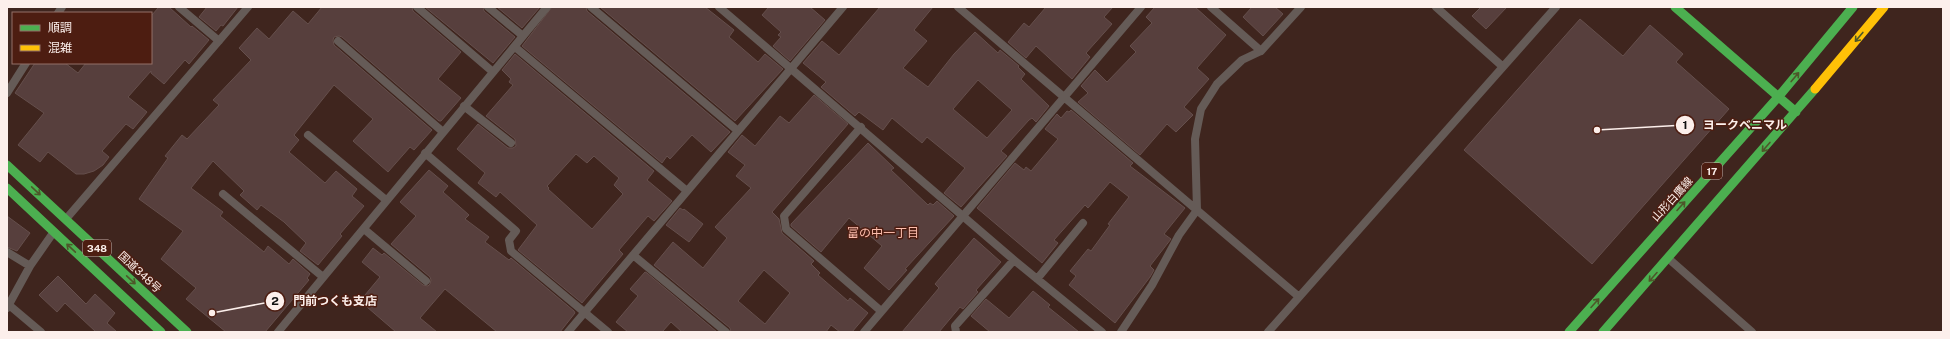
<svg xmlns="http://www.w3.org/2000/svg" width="1950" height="339" viewBox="0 0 1950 339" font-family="'Public Sans','Noto Sans JP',sans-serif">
<rect width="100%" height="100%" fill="#3f251e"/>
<path fill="#573f3d" stroke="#654f4c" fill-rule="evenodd" d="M159 7H169L191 27 192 26 209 40 189 64 185 60 164 84 151 73V71L128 97 147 112 133 129 126 124 102 151 109 157 103 165 94 171 84 174H76L48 152 40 162 18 145 44 113 15 93 35 63H65L78 73 86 63H151V16Z
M207 7H238L223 26 221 25 216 31 199 17Z
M322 7H412L413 11 461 52 438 79 461 98 441 121H439L342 37 339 36 334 37 333 40 334 45 432 130 414 150 410 147 388 172 353 141 373 119 334 85 294 135 299 140 289 152 325 183 336 171 357 189 352 196 364 206 340 234 342 236 318 265 300 251 306 243 284 222 261 205 257 210 240 195 244 191 213 161 191 188 223 212 220 216 264 252 268 246 289 264 293 259 310 274 307 278 309 280 265 332H226L186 299 196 288 161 259 183 231 139 199 168 158 165 156 182 135 187 139 219 105 213 100 251 60 239 48 257 28 269 39 293 11 308 24Z
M425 7H483L484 11 515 37 493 63Z
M497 7H540L522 28Z
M552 7H586L587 11 730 132 711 152 692 135 670 159 667 156 662 163 522 46Z
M600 7H705L734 30 729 37 758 62 765 54 783 69 735 121Z
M769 7H810L825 20 790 61 773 46 781 37 778 35 781 32 762 15Z
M880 7H933L914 30 927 41 903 68 928 87 954 54 975 32 998 53 1000 50 1019 66 1018 67 1025 74 1021 79 1049 106 1036 122 1032 118 1029 120 1001 151 1007 156 961 207 944 193 965 168 927 137 922 143 892 118 883 130 859 112 855 116 821 87 826 82 803 63 822 41 839 55ZM978 80 1012 110 987 138 953 109Z
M1046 7H1113L1104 17 1112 24 1086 53 1090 57 1072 79 1036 46 1026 58 1008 42 1024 23 1029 27Z
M1155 7H1195L1226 35 1197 68 1209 79 1184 107 1193 115 1176 132 1167 124 1140 155 1078 102 1088 93 1081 86 1095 70 1107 82 1136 52 1130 46 1152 23 1146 17Z
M1252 7H1275L1283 14 1263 36 1243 17Z
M1481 7H1507L1486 29 1472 16Z
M1580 19 1623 56 1650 25 1683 54 1676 62 1729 109 1592 264 1464 150Z
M515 54 654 171 647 180 672 201 654 221 648 216 619 250 623 254 582 303 518 250 537 225 500 192 496 197 478 183 485 173 457 149 478 124 508 148H513L516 146 515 139 486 116 513 85 509 82 511 79 502 70ZM576 154 587 163 594 156 619 178 614 185 623 194 592 229 548 189 549 188 547 186Z
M814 95 848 124 772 212 779 219 782 233 814 261 811 264 820 273 818 275 848 301 850 298 868 313 852 332H840L831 325 826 332H731L730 328 654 265 673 242 703 268 727 238 715 227 751 188 736 176 745 165 728 152 742 135 755 146 780 116 789 123ZM764 270 790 293 765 324 738 301Z
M1071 110 1133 163 1130 166 1185 208 1164 234 1171 239 1150 266 1154 270 1150 277 1115 323 1069 285 1076 276 1070 271 1088 249 1091 251 1110 225 1108 224 1129 197 1110 182 1088 208 1085 205 1054 240 1058 243 1042 263 977 208 1015 163 1024 170 1026 167 1031 171 1058 139 1045 129 1057 114 1061 118 1067 111 1069 112Z
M868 143 894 168 891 170 928 205 930 203 933 205 937 201 954 216 905 269 907 270 889 290 864 268 882 246 849 218 821 252 791 226V224Z
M429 170 448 186 443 192 469 215 465 219 489 237 485 242 509 260 511 258 574 311 575 313 560 332H497L445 289 420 318 437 332H396L360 301 380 277 362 262 373 248 382 255 384 253 423 285 428 286 430 284 431 280 430 277 391 244 416 216 400 202Z
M680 208 683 210 684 209 703 224 689 242 666 225Z
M7 216 30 233 17 251 7 247Z
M974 238 1001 262 976 290 978 292 963 309 960 307 939 332H902L939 288 935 284Z
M645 272 647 273 717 332H682L671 322 662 332H628L616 322 638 296 630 289Z
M58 276 86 304 95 294 115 313 107 323 117 332H96L65 303 57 312 39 295Z
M1033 291 1050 305 1048 307 1079 332H990L971 316 986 299 1009 318Z"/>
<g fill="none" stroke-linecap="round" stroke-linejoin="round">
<path stroke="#655b57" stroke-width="8" d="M179 7 219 41
M417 7 493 72
M488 7 523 36
M591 7 738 131
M719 7 1014 260 1102 332
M958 7 1298 296
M1211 7 1261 51
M1436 7 1502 66
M58 13 62 7
M338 41 443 132
M515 47 687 191
M7 93 26 63
M464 106 511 143
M861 127 784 216 786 229 881 311
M308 135 386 200
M425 153 516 231 509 240 511 251 608 332
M223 194 323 277
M66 219 248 7
M364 229 426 281
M7 252 30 266
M633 255 726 332
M1669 259 1752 332
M1037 279 1083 223
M9 305 41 332
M7 308 30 266 53 233
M278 332 547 7
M568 332 843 7
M864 332 1141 7
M956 332 955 326 1014 260
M1121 332 1152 285 1179 235 1197 210 1195 139 1201 109 1217 84 1242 60 1261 51 1301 7
M1268 332 1556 7"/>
<path stroke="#4caf50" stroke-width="9" d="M1675 7 1796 112
M7 165 187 332
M7 188 161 332
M1569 332 1779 96 1853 7
M1603 332 1815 89"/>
<path stroke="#ffc107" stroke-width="9" d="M1815 89 1884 7"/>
</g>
<defs><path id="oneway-shaft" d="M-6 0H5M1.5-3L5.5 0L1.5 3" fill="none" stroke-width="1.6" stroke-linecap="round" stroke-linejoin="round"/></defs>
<g stroke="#4d572a">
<use href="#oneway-shaft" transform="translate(1859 37) rotate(130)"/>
<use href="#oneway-shaft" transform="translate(1795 77) rotate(-50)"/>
<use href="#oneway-shaft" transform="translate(1766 147) rotate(131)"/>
<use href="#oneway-shaft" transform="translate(36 191) rotate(43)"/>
<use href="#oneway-shaft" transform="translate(1681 206) rotate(-48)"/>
<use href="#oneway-shaft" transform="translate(71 248) rotate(-137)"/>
<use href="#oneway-shaft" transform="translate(1653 277) rotate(132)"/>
<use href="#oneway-shaft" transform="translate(131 280) rotate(43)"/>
<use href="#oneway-shaft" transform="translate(1595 303) rotate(-48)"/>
</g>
<g text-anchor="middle" stroke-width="3" stroke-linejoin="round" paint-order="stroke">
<g fill="#4d1d11" stroke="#c8b0aa" stroke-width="1">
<rect x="1702" y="163" width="20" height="16" rx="3"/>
<rect x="83" y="240" width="28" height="16" rx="3"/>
</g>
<g font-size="10" font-weight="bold" fill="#fcefeb">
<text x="1712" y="175">17</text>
<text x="97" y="252">348</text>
</g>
<g font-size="11" fill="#fcefeb" stroke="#4d1d11">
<text transform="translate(1672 199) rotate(-48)" y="4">山形白鷹線</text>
<text transform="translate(140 272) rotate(43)" y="4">国道348号</text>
</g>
<g font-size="12" fill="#fcbdad" stroke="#4d1d11">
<text x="883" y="237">富の中一丁目</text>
</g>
</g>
<path fill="none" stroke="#fcefeb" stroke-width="1.5" d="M1597 130L1685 125M212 313L275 301"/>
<g fill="#fcefeb" stroke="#4d1d11" stroke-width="1.5">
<circle cx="1597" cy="130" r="4"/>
<circle cx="212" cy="313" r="4"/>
<circle cx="1685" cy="125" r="10"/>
<circle cx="275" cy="301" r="10"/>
</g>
<g font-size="12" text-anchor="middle" font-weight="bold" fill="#111">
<text x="1685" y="129">1</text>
<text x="275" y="305">2</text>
</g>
<g font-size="12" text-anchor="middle" font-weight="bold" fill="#fcefeb" stroke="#4d1d11" stroke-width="3" stroke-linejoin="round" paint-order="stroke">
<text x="1745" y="129">ヨークベニマル</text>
<text x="335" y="305">門前つくも支店</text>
</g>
<rect width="1950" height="339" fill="none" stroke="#fcefeb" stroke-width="16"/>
<rect x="12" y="12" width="140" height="52" fill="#4d1d11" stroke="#937168"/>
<rect x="20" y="25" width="20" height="6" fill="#4caf50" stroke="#937168"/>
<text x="48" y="32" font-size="12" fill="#fcefeb">順調</text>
<rect x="20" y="45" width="20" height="6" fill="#ffc107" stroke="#937168"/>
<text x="48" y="52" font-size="12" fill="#fcefeb">混雑</text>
</svg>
